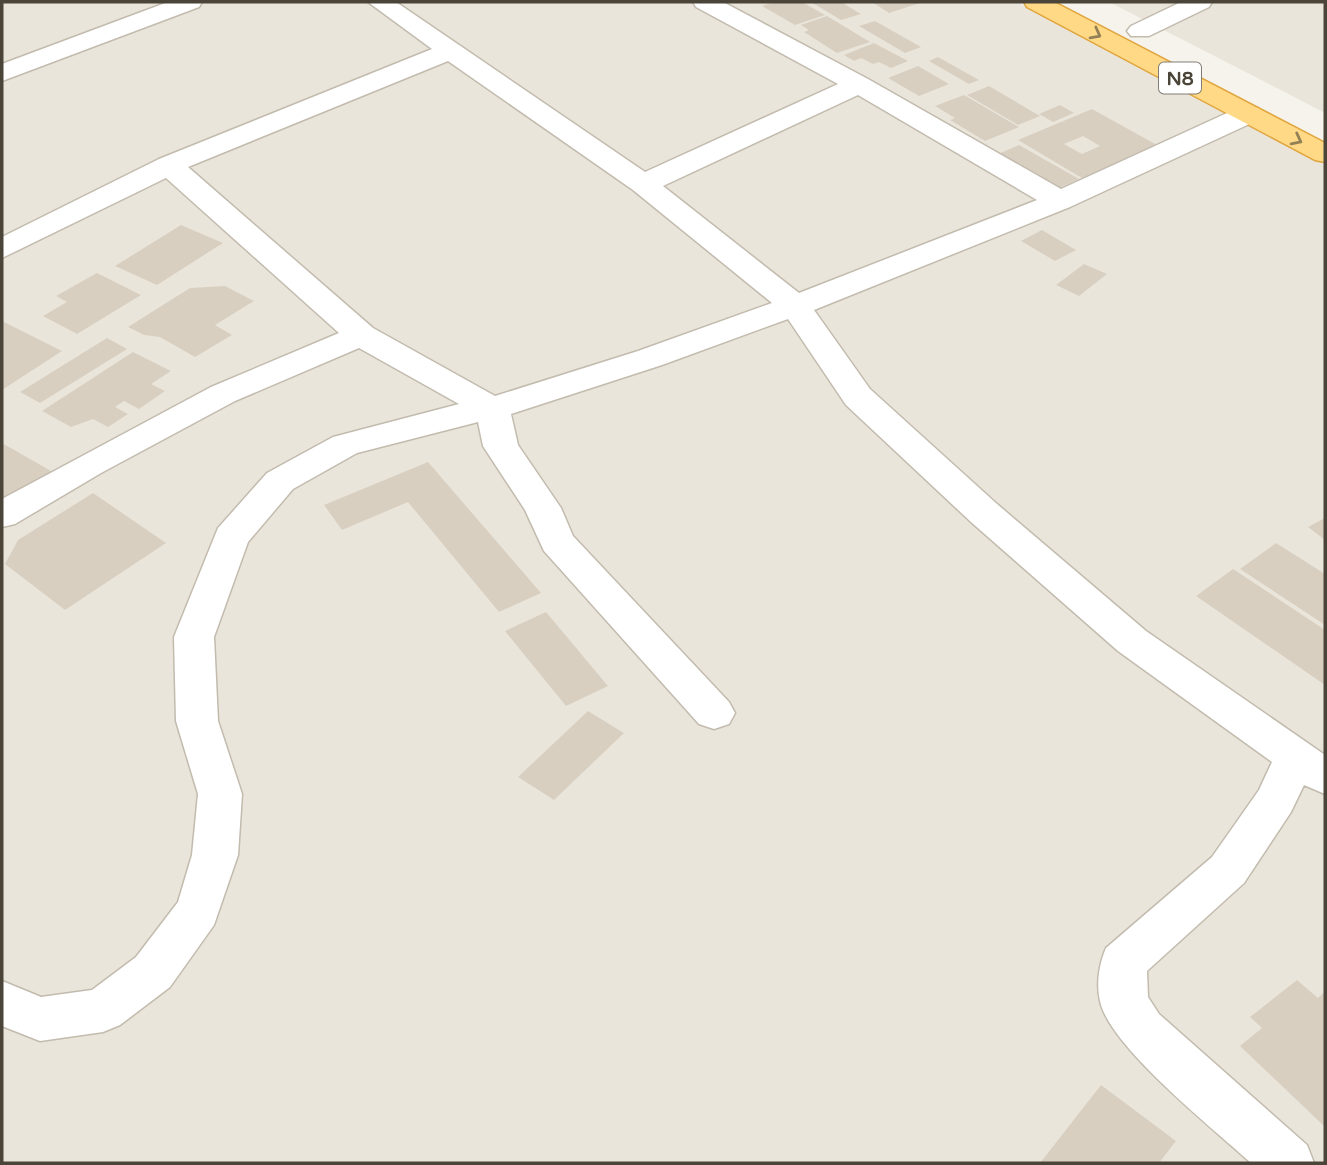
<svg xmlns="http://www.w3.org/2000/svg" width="1327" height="1165" viewBox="0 0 1327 1165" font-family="'Varela Round',sans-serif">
<rect width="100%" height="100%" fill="#f6f3ec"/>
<path fill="#eae5da" d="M2 2H1017L1325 165V1163H2Z
M1109 2H1325V113L1302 101Z"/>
<path fill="#d8cfc1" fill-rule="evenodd" d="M774 2H802L825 15 795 25 762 6Z
M811 2H841L861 14 841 20Z
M872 2H923L889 13Z
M827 16 870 42 837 53 804 32 809 30 801 25Z
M875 21 921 47 905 53 859 26Z
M874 43 908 61 891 68 879 62 873 64 861 58 854 61 844 55Z
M938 57 979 80 969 84 929 61Z
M918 66 949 84 919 96 888 78Z
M989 86 1040 116 1018 125 967 95Z
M964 95 1019 127 985 141 950 120 955 118 935 106Z
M1060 105 1074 113 1053 122 1039 114Z
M1092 109 1157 145 1082 178 1018 140ZM1083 136 1100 146 1082 154 1064 144Z
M1019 145 1079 179 1052 191 993 156Z
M181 225 223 243 157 285 115 266Z
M1042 230 1076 250 1055 261 1021 241Z
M1084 264 1107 274 1079 296 1056 285Z
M97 273 141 295 77 334 43 316 67 302 56 296Z
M225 286 254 301 215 325 232 335 195 357 160 337 144 335 128 327 190 288Z
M2 321 62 351 2 390Z
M107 338 127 349 40 403 20 392Z
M133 352 171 371 151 384 165 391 139 409 124 401 115 407 128 414 108 427 93 419 71 427 42 411Z
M2 443 51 471 8 500 2 496Z
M428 462 541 593 499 612 408 502 342 530 324 505Z
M93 493 166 543 65 610 5 564 18 540Z
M1325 518V540L1308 527Z
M1276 543 1325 574V625L1240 569Z
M1233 569 1325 630V685L1196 596Z
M546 612 608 686 566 706 505 631Z
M588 711 624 733 554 800 518 777Z
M1297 980 1318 998 1325 991V1127L1240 1046 1262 1028 1250 1017Z
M1101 1085 1176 1141 1159 1163H1040Z"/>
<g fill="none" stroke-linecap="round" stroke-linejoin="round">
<defs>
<path id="minor" d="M168 2H202L199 7 2 81V64Z
M368 2H396L645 172 838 84 696 7 693 2H723L868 79 1061 189 1238 108H1258L1262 114 1258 120 1070 207 814 310 870 389 997 504 1146 631 1325 755V794L1304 785 1291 812 1244 883 1147 971 1148 997 1159 1014 1307 1145 1314 1163H1251C1215 1130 1109 1046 1100 1001 1096 984 1099 964 1106 948L1212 857 1259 790 1272 762 1118 651 971 522 846 405 788 319 662 365 511 414 518 445 561 508 573 536 729 702 735 713 729 724 714 729 699 724 544 551 525 510 483 446 478 422 357 453 293 489 248 542 214 637 218 721 242 794 238 855 214 925 170 987 120 1025 103 1032 40 1041 2 1026V981L41 997 92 990 136 957 178 902 192 855 198 794 176 721 174 637 218 528 267 473 333 437 459 404 359 348 235 401 101 473 15 524 2 527V499L211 387 339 333 166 178 2 258V237L159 159 432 49ZM448 61 633 190 772 303 638 351 495 396 373 328 188 167ZM858 95 1037 200 799 293 663 186Z
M1181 2H1212L1209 7 1149 36H1131L1127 31 1131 26Z"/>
<path id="trunk" d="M1024 2H1054L1325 143V162L1315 160 1027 7Z"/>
</defs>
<use href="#minor" stroke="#c2bbae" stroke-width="3"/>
<use href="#trunk" stroke="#e0a43c" stroke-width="3"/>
<use href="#minor" fill="#fff" fill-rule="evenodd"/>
<use href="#trunk" fill="#ffd985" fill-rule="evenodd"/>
</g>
<defs><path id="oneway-chevron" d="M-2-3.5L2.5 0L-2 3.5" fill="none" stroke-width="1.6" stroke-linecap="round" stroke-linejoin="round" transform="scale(1.75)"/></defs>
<g stroke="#938057">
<use href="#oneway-chevron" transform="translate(1096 34) rotate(28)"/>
<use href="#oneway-chevron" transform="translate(1297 140) rotate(27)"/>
</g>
<g text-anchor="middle" stroke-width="5" stroke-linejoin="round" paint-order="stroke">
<rect fill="#fff" stroke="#817c74" stroke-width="2" x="1159" y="62.5" width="42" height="31" rx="5"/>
<g font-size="19" font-weight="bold" fill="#4b4439">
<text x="1180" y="85">N8</text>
</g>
</g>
<rect width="1327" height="1165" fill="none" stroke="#4b4439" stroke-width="7"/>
</svg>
